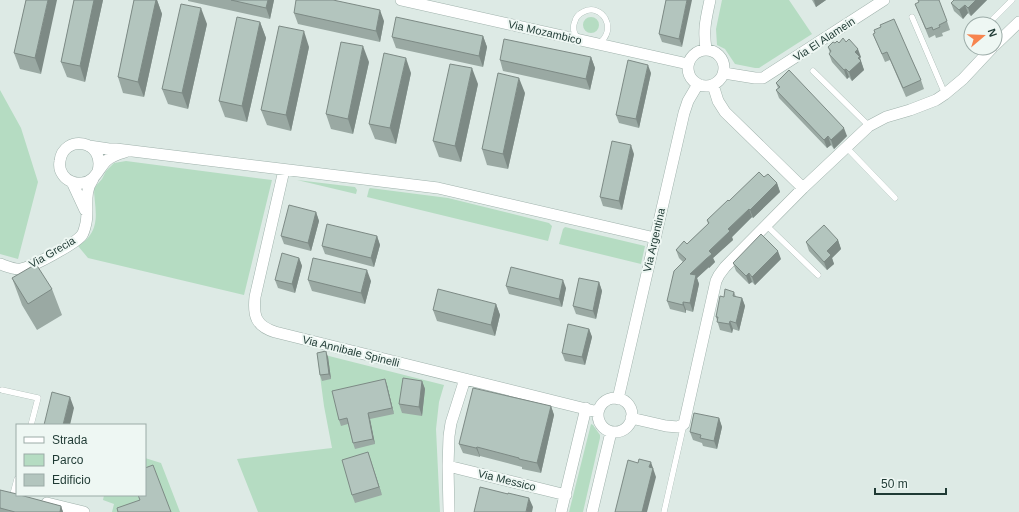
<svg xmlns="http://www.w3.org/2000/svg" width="1019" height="512" viewBox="0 0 1019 512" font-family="Arial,sans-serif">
<rect width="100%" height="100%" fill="#ddeae5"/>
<path fill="#b5dcc2" d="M722 0H789L812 34 759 68H755L735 64 725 49 717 45 716 29Z
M583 25a8 8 0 1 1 16 0a8 8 0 1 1-16 0Z
M0 90 21 128 38 182 18 259 0 254Z
M126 161 272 180 244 295 88 258 78 246C82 243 88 239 90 235 100 221 94 204 94 188L102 179 106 171 114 163Z
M297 180 355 187 357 190 356 194Z
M370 188 448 198 549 223 552 226 548 241 367 197 369 189Z
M565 227 645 246 641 264 559 244 563 229Z
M317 353 444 385 439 402 436 429 440 512H258L237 459 332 448 324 406Z
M591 424 593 425 600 435V438L583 512H569Z
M145 458 161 463 180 512H112L114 504 103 500 104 495H145Z"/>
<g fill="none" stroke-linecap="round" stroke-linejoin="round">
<defs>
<path id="service" d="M912 17 945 94
M988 24 1012 0
M578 39C574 34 572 28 575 21 576 17 579 14 583 12 602 2 619 30 598 44
M813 71 869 126
M847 148 895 198
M766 225 818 275
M2 390 38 398 31 425
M13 494 17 479
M664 512 684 424"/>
<path id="minor" d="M401 0 688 64
M995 45 1019 22
M706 49C703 29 706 19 710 0
M688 68a18 18 0 1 1 36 0a18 18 0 1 1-36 0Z
M724 73 755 78H763L884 0
M713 85 718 101 725 112 803 188
M89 146 109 149H116L438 188 655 238
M284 170 255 297C253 316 256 326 275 332L598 412
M98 171C106 139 63 134 60 161 59 166 60 171 63 175 67 181 75 184 82 183 95 182 98 169 106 161 111 156 118 154 125 152
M72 182 85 210
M0 264C6 266 15 270 21 269 32 267 75 244 82 235 84 232 85 227 86 223 89 208 83 193 93 179
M598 415a17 17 0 1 1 34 0a17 17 0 1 1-34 0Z
M618 399 684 113 688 101 698 84
M631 418 666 426 678 427 684 424 716 281 719 275 725 267 803 188 869 126 886 117 910 110 936 100 945 94 963 79 992 48
M448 466 566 495
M47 503 84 512
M449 512 448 466 449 436 451 423 465 379
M561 512 586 408
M592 512 611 432"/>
</defs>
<use href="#service" stroke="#a0b2ac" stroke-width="6"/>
<use href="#minor" stroke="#a0b2ac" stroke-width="12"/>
<use href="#service" stroke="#fff" stroke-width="5.5"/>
<use href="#minor" stroke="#fff" stroke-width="11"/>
</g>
<path fill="#9aa9a3" d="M26 0 41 74 20 69 14 53Z
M74 0H103L85 82 67 77 61 62Z
M134 0H157L162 14 144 97 123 93 118 77Z
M188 0H274L270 19 188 1Z
M666 0 682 47 662 42 659 34Z
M812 0H826L816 7Z
M954 0H987L971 16 968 13 963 19 954 11 951 3Z
M915 4 947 21 950 30 942 33 943 36 936 38 935 35 929 38Z
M294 13 384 21 380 42 298 24Z
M260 22 266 38 247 122 225 117 219 101Z
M207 24 188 109 168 104 162 89Z
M873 34 912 60 921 80 924 89 906 97 890 60 885 62Z
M483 36 487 47 483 67 396 48 392 37Z
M835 43H839L861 57 860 58 864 70 852 81 849 77 847 79 832 62 829 54 830 53 828 47Z
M309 47 291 131 267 125 261 110Z
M591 57 595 68 590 90 503 71 500 60Z
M369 62 353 134 331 129 326 114Z
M411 73 396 144 375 139 369 124Z
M651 73 639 128 619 123 616 115Z
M776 83 847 136 834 149 831 145 827 148 779 98 776 90 778 88Z
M478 84 461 162 439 157 433 141Z
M525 93 508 169 487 165 482 149Z
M634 154 622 210 603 206 600 197Z
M764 177 777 183 780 192 753 218 752 217 732 237 733 240 713 258 715 262 709 268V267L697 278 699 284 693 312 686 310V313L670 309 667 301 683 262 679 258 676 250 687 244 708 224 707 220 729 201Z
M316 212 319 221 311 251 284 244 281 236Z
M377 236 380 245 374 267 325 254 322 246Z
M838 240 841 249 832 258 834 264 827 270 809 251 806 242Z
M299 258 302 266 295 293 278 288 275 280Z
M781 259 755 285 752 282 749 284 736 271 733 263Z
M12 278 52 289 62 315 37 330 22 305Z
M308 280 371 281 365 304 312 291Z
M599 282 602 291 596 319 576 314 573 306Z
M506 286 566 288 562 307 509 294Z
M734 292 736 297 742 298 745 306 739 331 733 329 732 333 720 330 716 317 724 297Z
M496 304 500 315 495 336 437 321 433 310Z
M589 329 592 337 585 365 565 361 562 353Z
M328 357 331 379 322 381 320 375Z
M385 379 387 385 394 414 370 419 375 444 355 449 353 443 348 424 341 426 339 420Z
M422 381 425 389 422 416 402 413 399 404Z
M551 406 554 415 541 473 522 469V467L480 456V457L463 453 459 444Z
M719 418 722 427 717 449 703 446 702 443 693 440 690 432Z
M368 452 382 495 355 503 352 495Z
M0 490 61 506 63 512H0Z"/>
<path fill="#7d8a85" d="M48 0H57L41 74 35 58Z
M94 0H103L85 82 80 66Z
M156 0H157L162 14 144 97 138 82Z
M268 0H274L270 19 266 8Z
M687 0H692L682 47 679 39Z
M814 0H826L816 7Z
M976 0H987L971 16 968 8Z
M965 5 968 13 963 19 959 10Z
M201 8 207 24 188 109 182 93Z
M380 10 384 21 380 42 376 31Z
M260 22 266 38 247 122 242 106Z
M304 31 309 47 291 131 286 115Z
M483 36 487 47 483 67 479 56Z
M363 46 369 62 353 134 348 119Z
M858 49 861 57 860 58 864 70 852 81 849 72 855 52Z
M591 57 595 68 590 90 586 79Z
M406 58 411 73 396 144 390 128Z
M648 65 651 73 639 128 636 119Z
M472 68 478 84 461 162 455 146Z
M846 69 849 77 847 79 844 70Z
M519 78 525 93 508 169 503 154Z
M844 128 847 136 834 149 831 140Z
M828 136 831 145 827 148 824 140Z
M631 145 634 154 622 210 619 201Z
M777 183 780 192 753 218 750 210Z
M749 209 752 217 732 237 733 240 713 258 715 262 709 268 706 259 709 251 728 229Z
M316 212 319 221 311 251 308 243Z
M377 236 380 245 374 267 371 258Z
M838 240 841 249 832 258 834 264 827 270 824 262 827 251Z
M778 251 781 259 755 285 752 277Z
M299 258 302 266 295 293 292 284Z
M706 259 709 267 697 278 699 284 693 312 690 303V274Z
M367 270 371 281 365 304 361 293Z
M749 273 752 282 749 284 746 276Z
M563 280 566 288 562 307 559 299Z
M599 282 602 291 596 319 593 311Z
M742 298 745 306 739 331 736 323Z
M683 302 686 310V313L683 305Z
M496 304 500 315 495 336 491 325Z
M730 321 733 329 732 333 729 324Z
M589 329 592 337 585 365 582 357Z
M326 351 328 357 331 379 329 374Z
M385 379 387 385 394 414 392 408Z
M422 381 425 389 422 416 419 407Z
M70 397 74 408 70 425H63Z
M551 406 554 415 541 473 537 463Z
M368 413 370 419 375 444 373 439Z
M719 418 722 427 717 449 714 441Z
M477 447 480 456V457L476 448Z
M368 452 371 461 382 495 379 487Z
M651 462 656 477 647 512H642L649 467Z
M529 498 533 507 532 512H526Z
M61 506 63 512H60Z"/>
<path fill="#b3c5be" stroke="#7d8a85" d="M26 0H48L35 58 14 53Z
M74 0H94L80 66 61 62Z
M134 0H156L138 82 118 77Z
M231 0H268L266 8Z
M296 0H333L380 10 376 31 294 13Z
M666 0H687L679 39 659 34Z
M918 0H939L947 21 939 25 940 27 933 30 932 27 926 29 915 4 919 2Z
M954 0H976L968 8 965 5 959 10 951 3Z
M181 4 201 8 182 93 162 89Z
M237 17 260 22 242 106 219 101Z
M396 17 483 36 479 56 392 37Z
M894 19 912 60 921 80 903 88 887 52 882 54 873 34 875 33 874 30 881 27 880 25Z
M279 26 304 31 286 115 261 110Z
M843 38 846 42 849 39 858 49 855 52 860 57 858 58 861 61 849 72 846 69 844 70 829 54 831 51 828 47 833 42 835 43 837 41 839 43Z
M504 39 591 57 586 79 500 60Z
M341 42 363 46 348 119 326 114Z
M384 53 406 58 390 128 369 124Z
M628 60 648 65 636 119 616 115Z
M450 64 472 68 455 146 433 141Z
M789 70 844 128 831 140 828 136 824 140 776 90 780 87 776 83Z
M498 73 519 78 503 154 482 149Z
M612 141 631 145 619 201 600 197Z
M759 172 764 177 768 174 777 183 750 210 749 209 728 229 730 231 709 251 712 254 706 259 690 274 696 275 690 303 683 302V305L667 301 674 271 686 259 676 250 684 241 687 244 709 223 707 220 728 200 729 201Z
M289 205 316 212 308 243 281 236Z
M327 224 377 236 371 258 322 246Z
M824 225 838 240 827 251 831 255 824 262 806 242Z
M761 234 778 251 752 277 749 273 746 276 733 263Z
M282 253 299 258 292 284 275 280Z
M313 258 367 270 361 293 308 280Z
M36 264 52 289 28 304 12 278Z
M511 267 563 280 559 299 506 286Z
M579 278 599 282 593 311 573 306Z
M438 289 496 304 491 325 433 310Z
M725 289 734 292 733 296 742 298 736 323 730 321 729 324 717 322 718 317H716L720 296 724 297Z
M568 324 589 329 582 357 562 353Z
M326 351 329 374 320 375 317 353Z
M403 378 422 381 419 407 399 404Z
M385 379 392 408 368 413 373 439 353 443 347 418 339 420 332 391Z
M473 388 551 406 537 463 519 459V458L477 447 476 448 459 444Z
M52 392 70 397 63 425H44Z
M694 413 719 418 714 441 700 438 701 435 690 432Z
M368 452 379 487 352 495 342 460Z
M639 459 651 462 649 467 653 468 642 512H615L628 460 638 463Z
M153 465 171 512H118L117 508 140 500 138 495H145V468Z
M480 487 508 494V493L529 498 526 512H474Z
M0 490 17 494V495H20L61 506 60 512H15L0 508Z"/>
<g text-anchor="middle" stroke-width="4" stroke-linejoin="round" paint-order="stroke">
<g font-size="11" fill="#1f3a34" stroke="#eef7f3">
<text transform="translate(545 32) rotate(13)" y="4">Via Mozambico</text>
<text transform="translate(824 39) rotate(-33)" y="4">Via El Alamein</text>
<text transform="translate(654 240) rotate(-77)" y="4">Via Argentina</text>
<text transform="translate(52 252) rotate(-30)" y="4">Via Grecia</text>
<text transform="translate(351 351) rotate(14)" y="4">Via Annibale Spinelli</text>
<text transform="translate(507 480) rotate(14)" y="4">Via Messico</text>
</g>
</g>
<rect x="16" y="424" width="130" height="72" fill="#eef7f3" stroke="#9baba7"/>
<rect x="24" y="437" width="20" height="6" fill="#ffffff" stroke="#9baba7"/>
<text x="52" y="444" font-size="12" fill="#1f3a34">Strada</text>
<rect x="24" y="454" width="20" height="12" fill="#b5dcc2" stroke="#9baba7"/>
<text x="52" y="464" font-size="12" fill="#1f3a34">Parco</text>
<rect x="24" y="474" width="20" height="12" fill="#b3c5be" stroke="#9baba7"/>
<text x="52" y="484" font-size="12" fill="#1f3a34">Edificio</text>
<g transform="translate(983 36) rotate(71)"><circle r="19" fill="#eef7f3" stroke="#9baba7"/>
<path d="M0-3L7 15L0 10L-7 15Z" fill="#f7844e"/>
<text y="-6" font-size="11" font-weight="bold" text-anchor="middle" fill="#1f3a34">N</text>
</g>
<path d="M875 488v6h71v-6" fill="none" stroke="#1f3a34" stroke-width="2"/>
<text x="881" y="488" font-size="12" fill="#1f3a34" stroke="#eef7f3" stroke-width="3" paint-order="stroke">50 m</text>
</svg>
